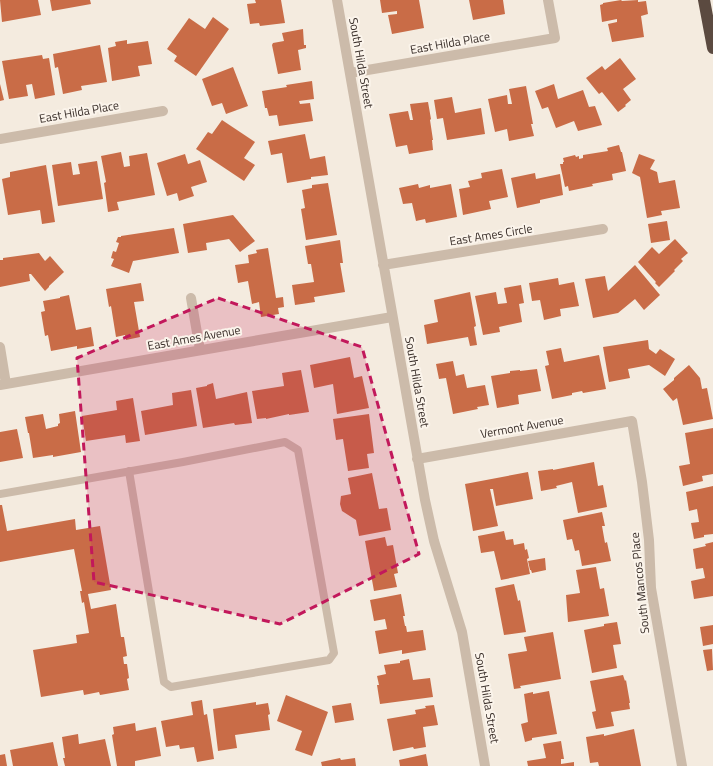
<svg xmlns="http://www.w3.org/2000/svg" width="713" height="766" viewBox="0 0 713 766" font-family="'Titillium Web',sans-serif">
<rect width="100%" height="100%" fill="#f4ebdf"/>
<path fill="#c96c47" d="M0 0H38L41 15 2 22Z
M50 0H90L91 4 52 11Z
M255 0H281L285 23 260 26 259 23 250 24 247 4 256 3Z
M380 0H419L424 28 392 34 388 15 397 14V11L382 13Z
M469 0H503L505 14 473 20Z
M621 0 622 1 638 0V2L646 1 648 14 641 16 644 37 612 42 608 24 617 22V19L602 22 600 5 603 4V3Z
M213 17 229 29 196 76 174 61 177 56 167 49 189 18 205 29Z
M303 29 304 45H306V48L298 50 301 70 278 74 272 45 273 43 284 41 282 33Z
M127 40V44L148 41 152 64 138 66 140 76 112 81 108 48 116 46 115 42Z
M100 45 107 82 81 86 82 90 63 94 58 67 55 68 53 54Z
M42 55 43 59 49 58 55 95 35 99 32 84 26 85 28 96 9 99 2 61Z
M620 58 636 79 623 89 631 100 625 105 626 106 618 112 602 92 599 94 586 78 602 66 605 70Z
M233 67 248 106 226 114 222 103 212 106 202 79Z
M312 81 314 99 299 101 300 104 310 103 313 121 279 126 277 115 269 116 267 108H265L262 91 287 87 286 85Z
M0 84 4 100 0 101Z
M554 84 558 99 583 90 589 107 595 106 602 125 578 131 574 121 556 128 548 107 542 109 535 91Z
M526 86 533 124H531L534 136 509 141 507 129 495 132 488 99 507 95 508 104H512L509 89Z
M452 97 455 113 481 108 485 134 447 140 443 118 437 119 434 100Z
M428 102 431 119 430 120 433 140H432L433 150 409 154 407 145 396 147 389 114 408 111 410 120H413L410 104Z
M222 120 255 142 244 158 255 165 244 181 196 149 208 132 212 134Z
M305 134 310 159 325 156 328 175 311 177V179L287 183 282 153 271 155 268 141Z
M619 145 621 152H622L626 171 612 174 613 180 592 184 593 186 569 191 568 186 565 187 560 164H563V162H564L563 158 575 155 576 157 579 156V159L583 158V155L608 151 607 148Z
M121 152 124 167 130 166 129 156 147 153 155 195 117 202 119 210 108 212 104 183 106 182 101 156Z
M185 154 188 164 200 160 207 182 191 187 194 196 179 201 177 193 167 196 157 163Z
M639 154 655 160 650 169 657 172 659 183 675 180 680 208 661 211 662 215 647 218 640 177 632 173Z
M97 161 103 199 58 206 52 165 71 162 73 175 80 174 78 164Z
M46 165 55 222 42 224 40 210 8 215 2 179 10 177V172Z
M502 169 508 197 489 201 491 209 463 215 459 189 470 187 468 181 482 178 481 173Z
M535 173 536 179 560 174 563 195 540 200V203L517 208 511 178Z
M328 183 337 235 306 240 301 209 305 208 302 190 312 188V185Z
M418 184 419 188 430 185V188L451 184 457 217 426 223 425 219 416 221 412 203 403 204 399 188Z
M233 215 255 241 240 252 229 239 206 243 207 250 188 253 183 224Z
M667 221 670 240 651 243 648 224Z
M174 228 179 253 133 261 129 273 111 266 114 259 111 258 113 251 116 252 119 243 116 242 118 237H121V236Z
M675 239 688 253 681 259 683 261 674 270 675 271 659 287 655 283 656 282 638 262 652 247 659 254Z
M340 240 343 263H340L345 292 314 297 315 302 295 305 292 285 314 282 311 264H308L305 246Z
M268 248 276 298 283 297 284 307 278 308 279 314 261 317 259 302 252 304 248 281 238 283 235 265 249 263 248 255 257 253 256 250Z
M39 253 45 261 50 256 64 272 49 286V287L45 291 31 274H29L30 281 0 287V260H3V258Z
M635 265 660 295 644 310 635 299 618 313 593 318 585 279 605 276 608 291Z
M558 278 559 285 574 282 579 306 560 309 561 316 544 320 540 300 532 301 529 283Z
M141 283 144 301 134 302 140 337 126 340 125 335 116 337 111 306 109 307 106 289Z
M521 285 524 303 519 304 522 322 499 327 500 332 483 335 475 296 496 292 498 304 507 303 504 288Z
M470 292 476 326 474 327 477 345 470 346 468 337 427 344 424 325 438 322 434 300Z
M69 295 76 330 91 327 94 346 77 349V346L51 351 48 335 45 336 41 312 45 311 43 301 60 298V297Z
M648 340 649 349 656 354 660 349 675 359 665 376 649 365 628 369 630 378 609 382 603 347Z
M561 348 564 362 599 355 606 389 583 393 582 391 572 393V395L552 399 545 366 549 365 546 351Z
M350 357 354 378 362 376 369 408 337 414 333 384 314 388 310 365Z
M453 361 456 376 464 374 467 388 485 385 489 405 477 407 478 409 453 414 446 378 439 379 436 364Z
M689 365 700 378 702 389 707 388 713 419 683 425 677 398 673 401 663 389 674 380V378Z
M537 369 541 391 518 395 519 404 497 408 491 376 510 373V371L520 370V371Z
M301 370 309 412 289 415V414L266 419V418L257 419 252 391 284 386 282 373Z
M213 383 216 399 247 392 252 423 235 425 234 423 203 428 196 388 207 386V385Z
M191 390 197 426 145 435 141 411 173 405 172 393Z
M133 398 140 441 126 443 125 435 86 441 82 416 117 410 116 401Z
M75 411 81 452 53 457V455L33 458 29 433H28L25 417 43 414 46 429 58 426V424L60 423 59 414Z
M369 414 374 453 367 454 369 468 348 471 343 439 336 440 333 419Z
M713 428V474L702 476 703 481 683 486 679 466 690 464 685 433Z
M17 429 23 458 0 462V432Z
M594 462 598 486 603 485 607 507 578 513 572 482 556 486 557 488 541 491 538 471 553 469V470Z
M528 472 533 499 496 506 493 489H490L498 526 473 531 465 484Z
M372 473 379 509 387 508 391 530 359 536 356 520 342 511 340 504 341 496 351 494 348 478Z
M713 486V534L704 535V537L694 539 691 523 699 522 697 509 689 511 686 492Z
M0 505H2L7 531 75 519 76 530 100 526 111 590 88 594 91 609 116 604 121 637H124L127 656 123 657 124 664H127L129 678 127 679 129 690 100 695 99 692 84 695 83 690 41 697 33 650 77 643 76 635 89 633 84 602 82 603 80 591H82L74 549 0 562Z
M602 512 605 526H602L605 543 607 542 611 561 582 566 579 550 575 551 572 539 567 540 563 520Z
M504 531 506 540 513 539 514 545 524 543 525 550 527 549 529 558 527 559 530 574 501 580 494 551 481 553 478 536Z
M385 537 387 546 393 545 398 573 394 574 397 587 374 591 365 541Z
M713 542V596L694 599 691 581 705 578 703 568 696 569 693 549 706 546 705 544Z
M545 558 546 570 532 573 531 570H530L528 561Z
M596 567 600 589 604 588 609 616 568 622 566 595 580 593 576 570Z
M514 584 518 601 520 600 526 632 504 635 495 588Z
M401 594 405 616H403L405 626H406L407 632 423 630 426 650 402 654V650L379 654 375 631 387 629 385 619 374 621 370 600Z
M617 622 621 644 613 645 617 668 592 673 584 630 604 626V624Z
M713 625V644L703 646 700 627Z
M553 632 561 679 520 686 521 688 514 689 508 654 527 651 524 637Z
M712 649 713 670 707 671 703 650Z
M409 659 413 680 430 678 433 697 380 704 377 685H379L377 676 386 674 384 665 400 663V661Z
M623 675 625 681 626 680 630 703H629L630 709 611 712 614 726 596 729 592 712 596 711 590 681Z
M549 691 557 734 532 738V740L525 742 521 724 528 722 524 694 533 692V694Z
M286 695 328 712 312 756 295 750 302 731 277 721Z
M202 700 204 715 207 714 214 759 197 762 194 747 180 749 179 745 166 747 161 721 193 715 191 702Z
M256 702V705L268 703 270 714 268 715 270 730 235 735 237 748 218 751 213 709Z
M351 703 354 720 335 723 332 706Z
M434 705 438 725 423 727 426 747 414 749 413 747 393 751 387 719 416 714 415 710 426 708 425 706Z
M135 723 136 731 156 727 161 756 135 761V766H117L112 735 114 734 113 727Z
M634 729 641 766H599L598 762 590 763 586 737 604 734V736Z
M78 734 79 744 105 739 111 766H65L63 758H65L62 737Z
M561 741 564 759H561V764L574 762V766H528L527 761 546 758 543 744Z
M53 742 58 766H13L10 750Z
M5 754 7 766H0V755Z
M426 754 428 766H400L399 760Z
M340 758 341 760 355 758 356 766H322L321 762Z"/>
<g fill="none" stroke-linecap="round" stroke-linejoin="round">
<path stroke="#cba" stroke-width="8" d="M0 494 183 462 285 442 298 450 334 653 329 660 171 687 164 682 129 471"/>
<path stroke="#cba" stroke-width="10" d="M337 0 425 500 434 541 462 632 485 766
M350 73 555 38 548 0
M0 139 163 111
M383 265 603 229
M191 298 200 350
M0 347 6 384
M0 385 392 317
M417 459 632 421 642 482 649 540 651 588 682 766"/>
<path stroke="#5b4a40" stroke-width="12" d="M704 0 713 48"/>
</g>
<path fill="#c2185b" fill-opacity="0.2" stroke="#c2185b" stroke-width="3" stroke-dasharray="8 5" stroke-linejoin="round" d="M218 298 362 347 419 554 280 624 94 582 77 358Z"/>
<g text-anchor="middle" stroke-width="4" stroke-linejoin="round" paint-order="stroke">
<g font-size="12" fill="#3a2f2a" stroke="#fbf4eb">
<text transform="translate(450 43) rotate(-10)" y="4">East Hilda Place</text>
<text transform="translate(361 63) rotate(80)" y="4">South Hilda Street</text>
<text transform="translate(79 112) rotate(-10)" y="4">East Hilda Place</text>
<text transform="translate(491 235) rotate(-9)" y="4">East Ames Circle</text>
<text transform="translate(194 338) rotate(-10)" y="4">East Ames Avenue</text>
<text transform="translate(417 382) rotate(80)" y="4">South Hilda Street</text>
<text transform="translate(522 427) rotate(-10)" y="4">Vermont Avenue</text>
<text transform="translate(640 583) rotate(-96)" y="4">South Mancos Place</text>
<text transform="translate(487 698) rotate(80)" y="4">South Hilda Street</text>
</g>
</g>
</svg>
